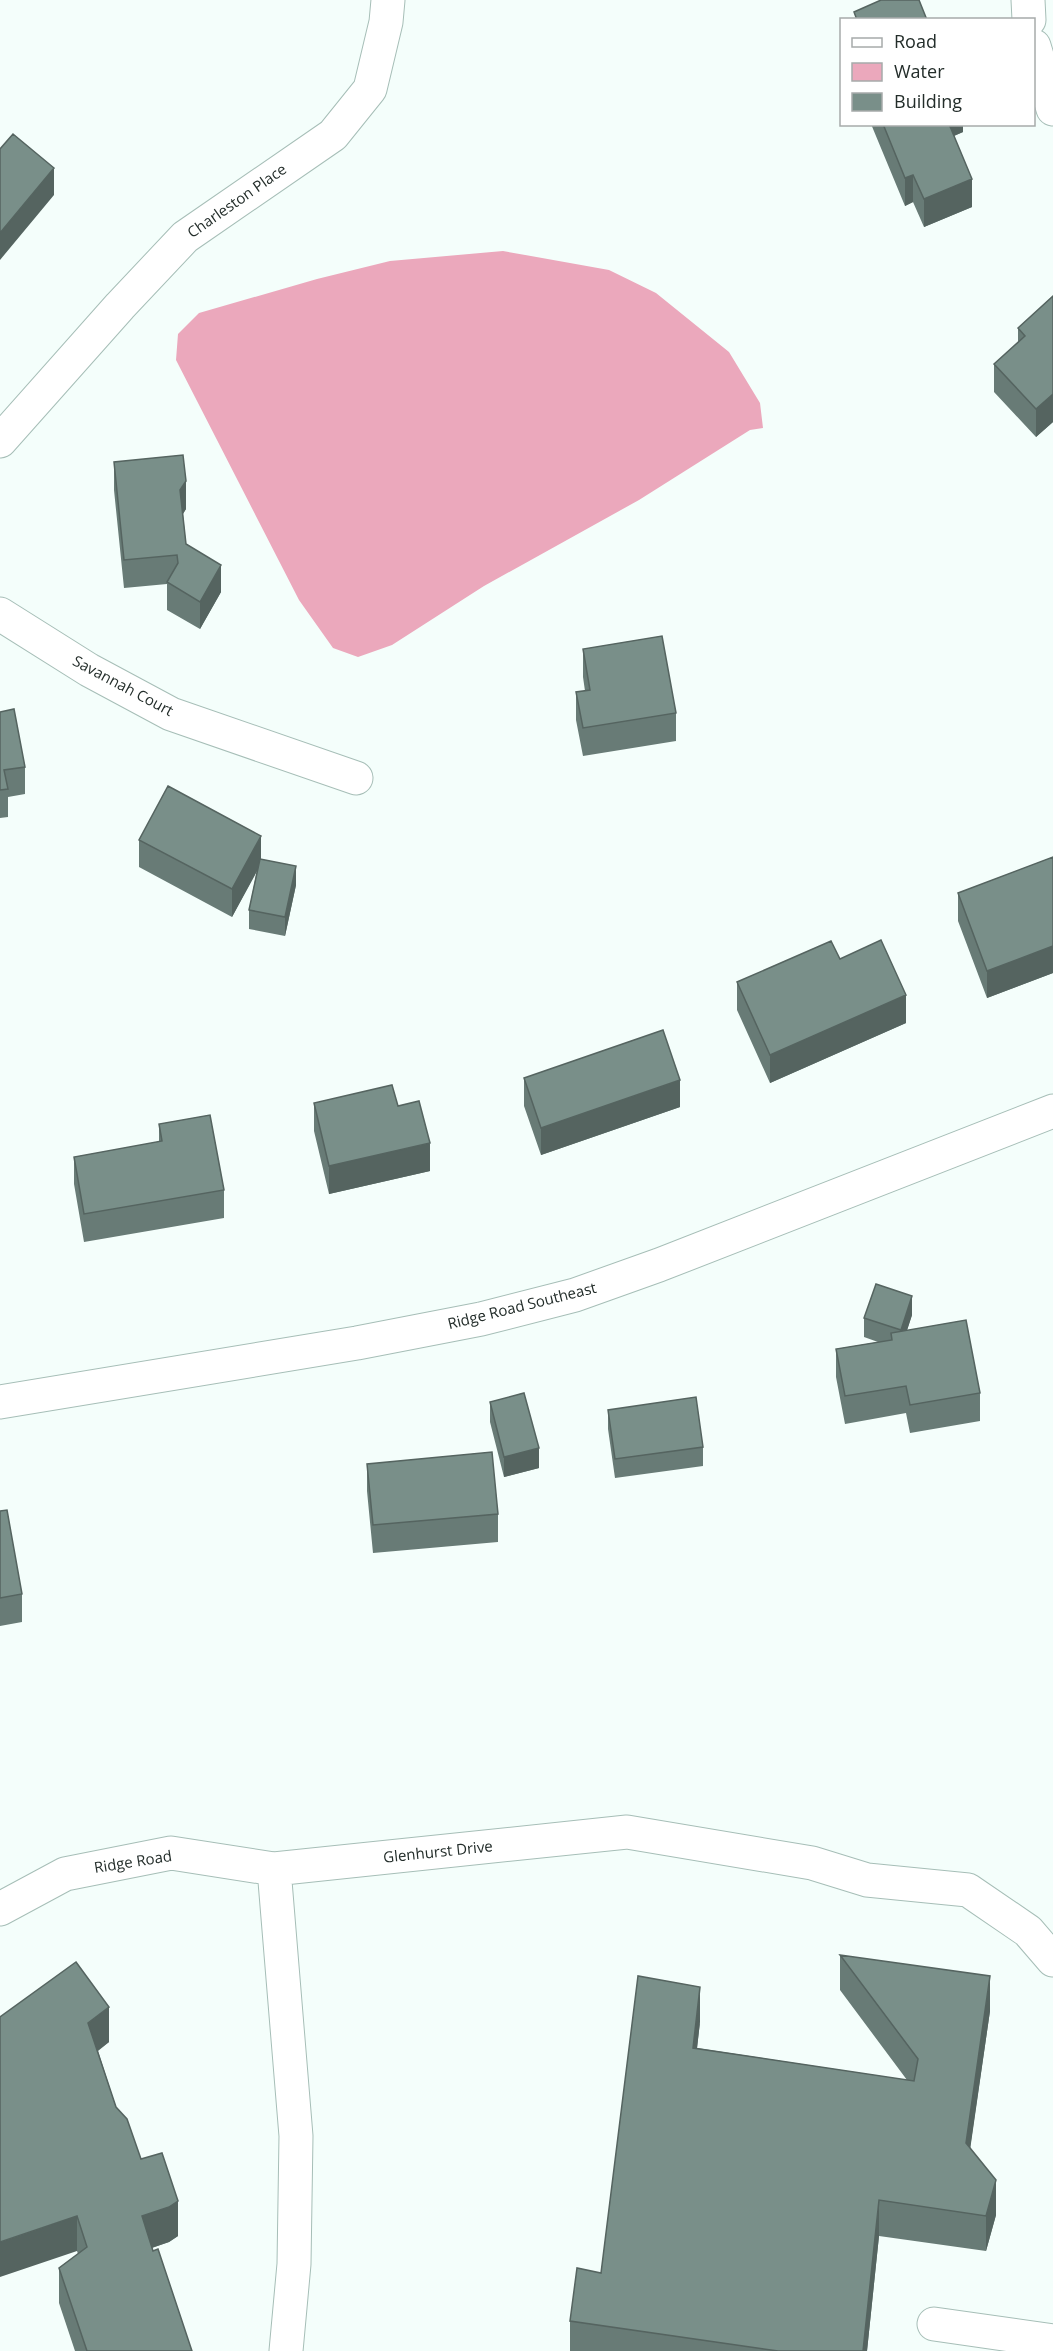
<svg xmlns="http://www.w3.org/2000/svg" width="1053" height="2351" viewBox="0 0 1053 2351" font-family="'Open Sans',sans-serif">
<rect width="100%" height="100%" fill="#f4fefb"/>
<path fill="#eba8bc" d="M503 251 609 270 656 293 729 352 760 403 763 428 750 430 639 500 484 586 392 645 358 657 333 648 299 600 176 360 178 334 199 313 317 279 390 261Z"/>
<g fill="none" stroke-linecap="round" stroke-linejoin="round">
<defs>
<path id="minor" d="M1028 0 1029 20
M1034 46 1053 109
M0 441 120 306 185 237 333 135 370 89 386 22 388 0
M0 614 89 670 171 714 356 778
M0 1402 357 1343 481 1319 575 1295 659 1265 1053 1111
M274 1869 296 2136 294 2264 286 2351
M0 1909 65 1874 171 1853 274 1869 627 1832 812 1863 867 1880 968 1890 1028 1931 1053 1960
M934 2324 1053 2341"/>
</defs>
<use href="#minor" stroke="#a6beb7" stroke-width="35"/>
<use href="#minor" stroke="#fff" stroke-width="33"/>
</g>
<path fill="#687b76" d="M871 124H963V132L954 136 972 207 924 227 913 202 905 206Z
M1053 296V422L1036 437 994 392V364L1018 343V328Z
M114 462 186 509 183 514 186 544 221 592 200 629 167 610V584L124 588 114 490Z
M583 649 676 713V741L583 756 576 720V692L585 691 583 677Z
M0 712 25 767V794L8 797V817L0 818Z
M139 840 261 859 296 885 285 936 249 929V910L257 870 232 917 139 867Z
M1053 857V973L987 998 958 921V893Z
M840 959 906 1023 770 1083 737 1010V982Z
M524 1078 680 1107 541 1155 524 1106Z
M314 1103 398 1106 430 1171 329 1194 314 1131Z
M159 1124 224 1190V1218L84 1242 74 1184V1157L159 1142Z
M912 1315 907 1330 980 1393V1421L910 1433 906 1413 845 1424 836 1377V1349L878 1342 864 1337V1318Z
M490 1402 539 1468 504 1477 490 1422Z
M608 1410 703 1447V1466L615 1478 608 1429Z
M367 1464 498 1514V1542L373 1553 367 1491Z
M0 1511 22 1594V1622L0 1626Z
M840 1955 990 2011 970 2148 996 2215 986 2251 879 2236 867 2351H570V2321L601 2273 700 2022 697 2048 907 2080 840 1990Z
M0 2017 109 2042 98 2051 116 2107 178 2236 169 2242 152 2248 192 2351H75L59 2303V2268L78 2254Z"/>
<path fill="#556460" d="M944 124H963V132L944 140Z
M54 168V195L0 260V233Z
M913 175V202L905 206V178Z
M972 179V207L924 227V199Z
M1053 394V422L1036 437V409Z
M186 481V509L180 518V490Z
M221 565V592L200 629V602Z
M261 836V864L232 917V889Z
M296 866V885L285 936V917Z
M1053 946V973L987 998V971Z
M906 995V1023L770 1083V1055Z
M680 1080V1107L541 1155V1128Z
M430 1143V1171L329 1194V1166Z
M912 1296V1315L901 1349V1330Z
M539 1448V1468L504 1477V1457Z
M990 1976V2011L966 2178V2143Z
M700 1987V2022L693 2083V2048Z
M109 2007V2042L88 2058V2023Z
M996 2180V2215L986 2251V2216Z
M879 2200V2236L867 2351H863Z
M178 2201V2236L169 2242 142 2251V2216Z
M77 2216V2251L0 2277V2242Z"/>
<path fill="#798f89" stroke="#556460" stroke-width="1.5" d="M881 0H919L927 20H857L854 12Z
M883 124H949L972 179 924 199 913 175 905 178Z
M13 134 54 168 0 233V149Z
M1053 296V394L1036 409 994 364 1025 336 1018 328Z
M183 455 186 481 180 490 186 544 221 565 200 602 167 582 178 563 177 555 124 560 114 462Z
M662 636 676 713 583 728 576 692 590 690 583 649Z
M14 709 25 767 4 770 8 789 0 790V712Z
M168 786 261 836 232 889 139 840Z
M1053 857V946L987 971 958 893Z
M260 859 296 866 285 917 249 910Z
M881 940 906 995 770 1055 737 982 831 941 840 959Z
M663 1030 680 1080 541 1128 524 1078Z
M392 1085 398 1106 419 1101 430 1143 329 1166 314 1103Z
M210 1115 224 1190 84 1214 74 1157 162 1141 159 1124Z
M876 1284 912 1296 901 1330 864 1318Z
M966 1320 980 1393 910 1405 906 1386 845 1396 836 1349 892 1340 891 1333Z
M524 1393 539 1448 504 1457 490 1402Z
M696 1397 703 1447 615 1459 608 1410Z
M492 1452 498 1514 373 1525 367 1464Z
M7 1510 22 1594 0 1598V1511Z
M840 1955 990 1976 966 2143 996 2180 986 2216 879 2200 863 2351H778L570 2321 577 2268 601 2273 638 1976 700 1987 693 2048 914 2081 918 2059Z
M76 1962 109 2007 88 2023 116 2107 127 2119 141 2159 162 2153 178 2201 169 2207 142 2216 153 2251 158 2249 192 2351H87L59 2268 87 2247 77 2216 0 2242V2017Z"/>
<g text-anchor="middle" stroke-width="4.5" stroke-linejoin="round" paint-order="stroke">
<g font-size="15" fill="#232d2a" stroke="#fff">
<text transform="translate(237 201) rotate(-35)" y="5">Charleston Place</text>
<text transform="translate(123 686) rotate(28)" y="5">Savannah Court</text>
<text transform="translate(522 1306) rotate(-14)" y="5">Ridge Road Southeast</text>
<text transform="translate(438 1852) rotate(-6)" y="5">Glenhurst Drive</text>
<text transform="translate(133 1862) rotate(-9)" y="5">Ridge Road</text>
</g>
</g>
<rect x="840" y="18" width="195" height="108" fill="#ffffff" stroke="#a7abaa" stroke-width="1.5"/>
<rect x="852" y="38" width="30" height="9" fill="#ffffff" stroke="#a7abaa" stroke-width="1.5"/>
<text x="894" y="48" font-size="18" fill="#232d2a">Road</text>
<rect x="852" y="63" width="30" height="18" fill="#eba8bc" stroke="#a7abaa" stroke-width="1.5"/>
<text x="894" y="78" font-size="18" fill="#232d2a">Water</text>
<rect x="852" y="93" width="30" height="18" fill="#798f89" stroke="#a7abaa" stroke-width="1.5"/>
<text x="894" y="108" font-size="18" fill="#232d2a">Building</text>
</svg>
